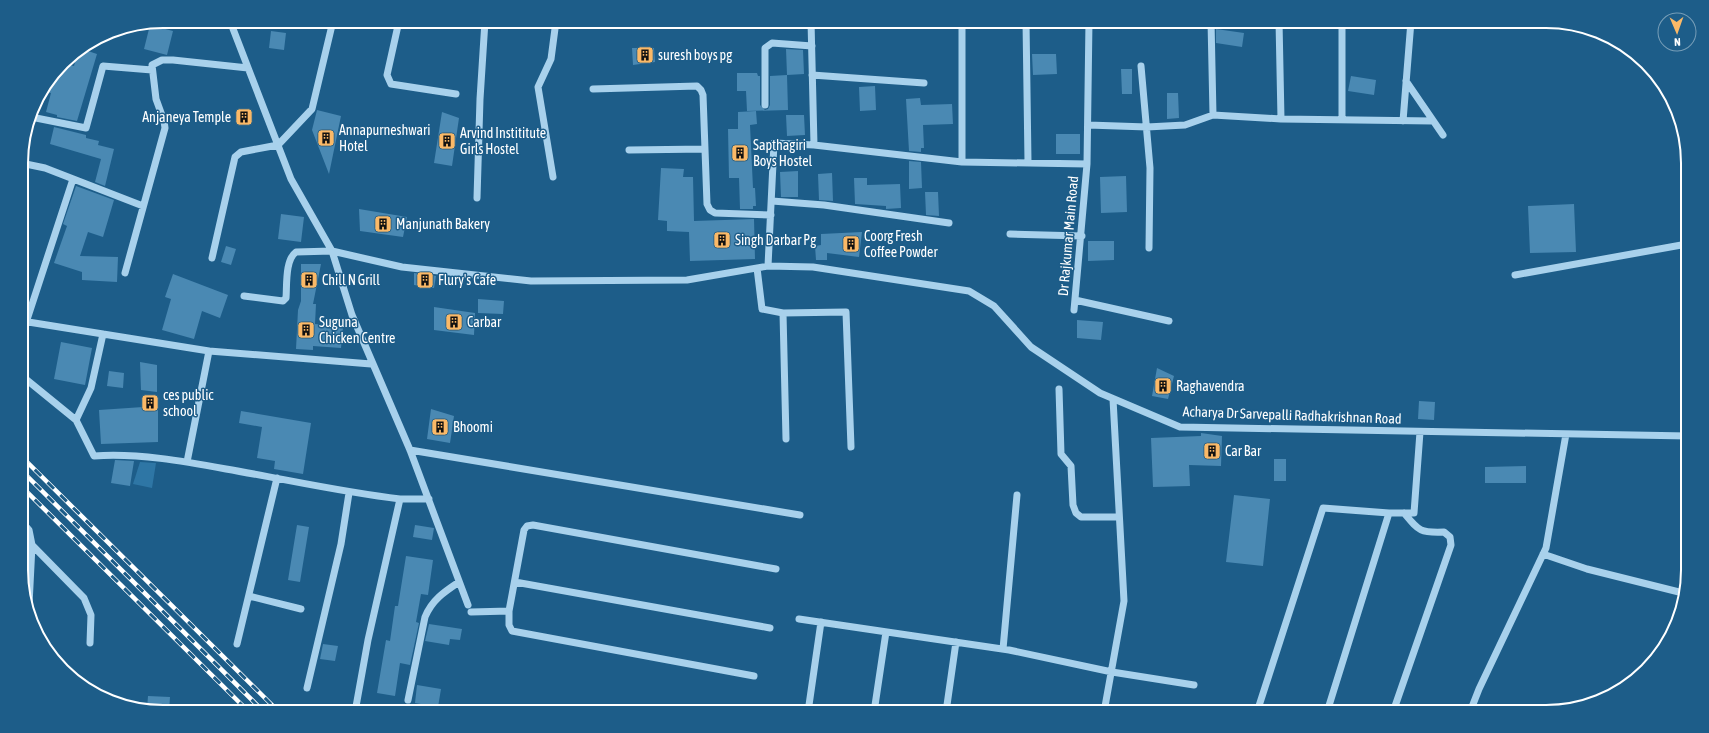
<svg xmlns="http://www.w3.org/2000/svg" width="1709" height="733" viewBox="0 0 1709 733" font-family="'Asap Condensed',sans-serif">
<rect width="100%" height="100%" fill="#1d5d89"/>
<path fill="#2e76a5" d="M140 462 156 463 152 488 133 484Z"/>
<path fill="#4a89b3" d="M150 25 173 31 167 55 144 49Z
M1216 29 1244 33 1242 47 1216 43Z
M271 31 286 33 284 50 269 48Z
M632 48H654L655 62 633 65Z
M82 49 97 54 77 121 57 117V115L46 112 51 93 43 91 64 64 74 66 78 51Z
M786 49 803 50 804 74 787 75Z
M1032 54H1056L1057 74 1033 75Z
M1121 69H1132V94H1122Z
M737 73H757L758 76H760V105L765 110 768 109 770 105V76L787 75 788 110 747 111 746 91H737Z
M1351 76 1376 80 1374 95 1348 91Z
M875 86 876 110 860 111 859 87Z
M1167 93H1178L1179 118 1167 119Z
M920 98 921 105 952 104 953 124 923 125 924 148H921V152L909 151 906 99Z
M317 110 341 116 329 174 312 130Z
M756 111 757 124 750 125 753 188H755L756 206H753V209H740L739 178H729L728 129H738V112Z
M442 112 459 118 452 166 434 163Z
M786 115H804L805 135 787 136Z
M54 127 86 135V138L99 141 98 145 114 149 105 186 95 182 101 159 50 144Z
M1056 134H1080V154H1056Z
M909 161 921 162 922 188 909 189Z
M661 168 684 169 683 177H693L694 221 754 219 755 259 690 261 689 232 667 231V221L658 220Z
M798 171V197H781L780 172Z
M832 173 833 201 819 200 818 174Z
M1126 176 1127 212 1101 213 1100 177Z
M854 178H867V185L900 184 901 208 886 209V206L855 204Z
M76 186 114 200 103 237 88 232 80 256 118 257 117 282 82 280V272L54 263 67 226 63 224Z
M925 192H938L939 216 926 215Z
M1574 204 1576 252 1530 253 1528 206Z
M359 209 407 217 403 237 360 231Z
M281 214 304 217 301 242 278 239Z
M862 232 859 257 827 253V260H816L815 246 821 245V234Z
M1088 241H1114V260L1088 261Z
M226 246 236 249 231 265 221 262Z
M301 264H321L313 304H316L315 324 343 327 341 348 313 346V350L296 349 298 310 301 301Z
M414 273 436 276 434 288 414 285Z
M173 274 228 295 220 318 202 311 194 339 162 330 171 299 165 297Z
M478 299 504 301 503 314 478 313Z
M434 307 475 313 474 335 434 330Z
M1077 320 1103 322 1101 340 1077 338Z
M61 342 92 348 85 385 54 379Z
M140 362 157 365V392L141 390Z
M1157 368 1174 376 1168 399 1152 396Z
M109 371 124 373 123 388 107 386Z
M1419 401 1435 402 1434 420 1418 419Z
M158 406V442L101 444 99 410Z
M431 409 454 416 450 443 427 439Z
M241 411 311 423 303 474 274 469 275 461 257 458 262 427 239 423Z
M1201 433 1222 436 1221 466 1189 465 1190 486 1153 487 1151 438 1201 436Z
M1274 459H1286V481H1274Z
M115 460 134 461 130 486 111 483Z
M1526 466V483H1485V467Z
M1234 495 1270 499 1263 566 1226 562Z
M297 525 309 527 300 582 288 580Z
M415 525 434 528 432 540 413 537Z
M406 556 433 560 428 595 421 594 416 622 419 623 410 665 400 663 395 696 377 693 386 640 390 641 395 606H398Z
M429 624 462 629 460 640 450 639 449 645 425 641Z
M323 644 338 646 335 661 320 659Z
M417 685 441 689 438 707 415 703Z
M148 696 170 697 169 712 147 709Z"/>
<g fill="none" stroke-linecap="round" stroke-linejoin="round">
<path stroke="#a8d1ec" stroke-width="7" d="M230 21 291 179 332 251 402 267 531 281 687 280 768 266 813 267 969 291 994 306 1031 347 1100 393 1180 427 1688 436
M399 21 387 75 391 84 456 94
M811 21 814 145
M962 21V162
M1026 21 1028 162
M1211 21 1213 115
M1279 21 1281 119
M1342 21V120
M1141 66 1150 168 1149 248
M812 75 924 83
M1406 81 1443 135
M593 89 697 86 701 90 703 95 707 204 710 210 715 213 771 215
M765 105V48L772 43 812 46
M31 117 86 128 103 66 152 70
M1403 121 1411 21
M1088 125 1147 127 1185 125 1213 115 1281 119 1433 121
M629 150 705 149
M21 163 45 168 143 206
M553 177 538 87 551 59 556 21
M477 198 480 99 485 21
M772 201 824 205 949 223
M1010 234 1082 236
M212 258 235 157 241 152 278 145 312 109 333 21
M768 266 774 143 814 145 962 162 1087 164
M757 268 762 309 783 313 846 312 851 447
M125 273 165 128 164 121 156 99 152 65 162 60H173L248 68
M1515 275 1687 244
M244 296 283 301 286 298C287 285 285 260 296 252L332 251 352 315 410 450 468 605
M1075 300 1169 321
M1074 310 1087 164 1089 21
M783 313 786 439
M22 321 209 351 371 364
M22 335 73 179
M22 376 76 420 94 456C138 453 183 461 226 469 284 479 341 492 400 499
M1059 389 1061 454 1071 466 1073 505 1076 513 1081 517H1119
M76 420 91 388 103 334
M410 450 800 515
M187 462 209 351
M22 522 29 530 32 545 84 598 91 615 90 643
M1543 554 1587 569 1683 593
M515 582 770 628
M249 596 301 609
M29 605 32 545
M509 611 524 530 527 526 533 525 776 569
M471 612 509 611V625L512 631 754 676
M799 619 1009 650 1112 672 1194 685
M237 644 277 478
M1003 649 1017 495
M307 688 341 544 349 493
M408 700 425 617C432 600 444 592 459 582
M355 712 368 640 400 499H429
M808 712 821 622
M874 712 886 632
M946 712 956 642
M1104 712 1124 601 1113 399
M1257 712 1323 508 1389 513H1414L1420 432
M1327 712 1389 513
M1393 712 1451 545 1450 537 1444 532C1420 533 1419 531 1404 513
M1470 712 1479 689 1546 548 1566 434"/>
<defs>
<path id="rail" d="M22 457 279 712
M22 471 264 712
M22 487 249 712"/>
</defs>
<use href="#rail" stroke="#fff" stroke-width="4.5"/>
<use href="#rail" stroke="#1d5d89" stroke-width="3" stroke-dasharray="9" stroke-linecap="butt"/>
</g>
<defs>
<symbol id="building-square" viewBox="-11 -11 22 22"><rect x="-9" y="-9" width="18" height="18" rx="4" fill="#fbb967" stroke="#1d5d89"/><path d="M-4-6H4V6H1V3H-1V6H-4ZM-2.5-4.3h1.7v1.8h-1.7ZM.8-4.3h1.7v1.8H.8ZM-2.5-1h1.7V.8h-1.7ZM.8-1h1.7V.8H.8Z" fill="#111"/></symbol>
</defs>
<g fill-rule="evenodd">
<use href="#building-square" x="635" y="45" width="20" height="20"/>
<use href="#building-square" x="234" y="107" width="20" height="20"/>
<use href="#building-square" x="316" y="128" width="20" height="20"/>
<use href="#building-square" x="437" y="131" width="20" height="20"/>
<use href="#building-square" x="730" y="143" width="20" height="20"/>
<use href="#building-square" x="373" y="214" width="20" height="20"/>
<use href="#building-square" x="712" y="230" width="20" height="20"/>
<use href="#building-square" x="841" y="234" width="20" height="20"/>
<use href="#building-square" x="299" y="270" width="20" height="20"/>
<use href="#building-square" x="415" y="270" width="20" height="20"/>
<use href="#building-square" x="444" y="312" width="20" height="20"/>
<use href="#building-square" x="296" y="320" width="20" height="20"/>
<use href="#building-square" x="1153" y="376" width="20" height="20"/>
<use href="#building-square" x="140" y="393" width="20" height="20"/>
<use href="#building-square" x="430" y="417" width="20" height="20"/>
<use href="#building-square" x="1202" y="441" width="20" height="20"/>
</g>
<g text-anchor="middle" stroke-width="3" stroke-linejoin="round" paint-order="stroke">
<g font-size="14" fill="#fff" stroke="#1d5d89" text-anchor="start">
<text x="658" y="60">suresh boys pg</text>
<text x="231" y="122" text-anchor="end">Anjaneya Temple</text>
<text x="339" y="135">Annapurneshwari<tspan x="339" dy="16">Hotel</tspan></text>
<text x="460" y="138">Arvind Instititute<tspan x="460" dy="16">Girls Hostel</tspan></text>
<text x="753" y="150">Sapthagiri<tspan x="753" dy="16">Boys Hostel</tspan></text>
<text x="396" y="229">Manjunath Bakery</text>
<text x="864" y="241">Coorg Fresh<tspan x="864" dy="16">Coffee Powder</tspan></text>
<text x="735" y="245">Singh Darbar Pg</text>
<text x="322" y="285">Chill N Grill</text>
<text x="438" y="285">Flury's Cafe</text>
<text x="319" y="327">Suguna<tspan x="319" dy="16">Chicken Centre</tspan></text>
<text x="467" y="327">Carbar</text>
<text x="1176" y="391">Raghavendra</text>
<text x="163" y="400">ces public<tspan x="163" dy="16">school</tspan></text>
<text x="453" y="432">Bhoomi</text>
<text x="1225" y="456">Car Bar</text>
</g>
<g font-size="14" fill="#fff" stroke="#1d5d89">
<text transform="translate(1068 236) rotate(-85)" y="5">Dr Rajkumar Main Road</text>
<text transform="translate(1292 415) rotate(2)" y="5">Acharya Dr Sarvepalli Radhakrishnan Road</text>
</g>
</g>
<path d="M0 0H1709V733H0ZM163 28H1546A135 135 0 0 1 1681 163V570A135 135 0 0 1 1546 705H163A135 135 0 0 1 28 570V163A135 135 0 0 1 163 28Z" fill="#1d5d89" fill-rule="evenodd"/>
<path fill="none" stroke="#fff" stroke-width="2" d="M163 28H1546A135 135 0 0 1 1681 163V570A135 135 0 0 1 1546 705H163A135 135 0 0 1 28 570V163A135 135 0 0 1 163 28Z"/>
<g transform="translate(1677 32) rotate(178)"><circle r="19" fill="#1d5d89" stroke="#779eb8"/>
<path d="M0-3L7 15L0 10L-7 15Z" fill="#fbb967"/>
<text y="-6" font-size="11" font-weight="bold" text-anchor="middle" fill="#ffffff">N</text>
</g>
</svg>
